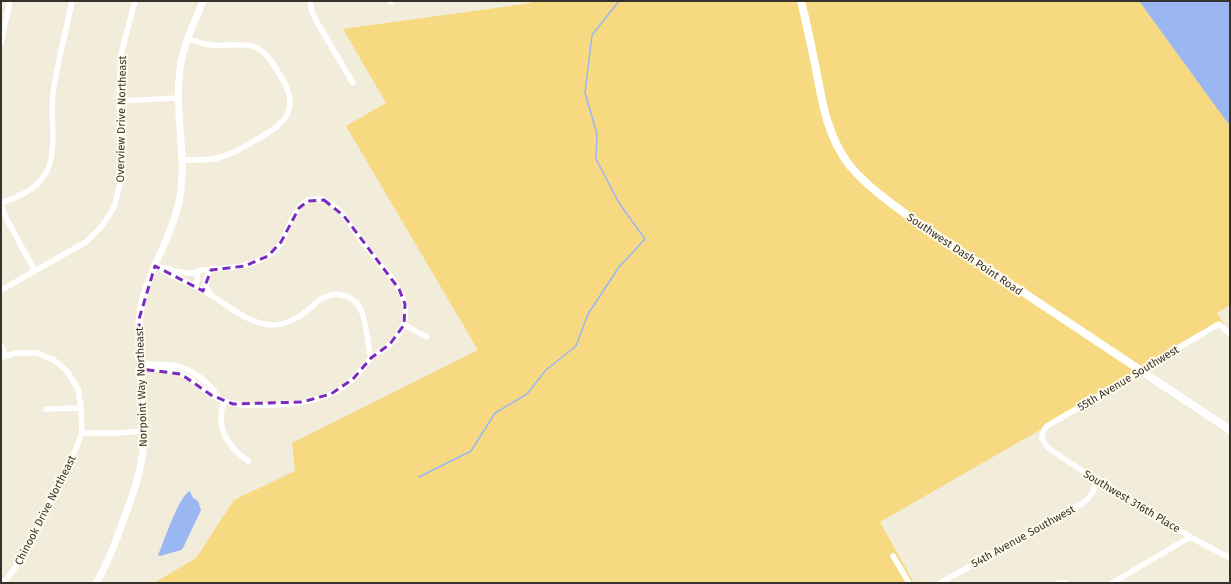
<svg xmlns="http://www.w3.org/2000/svg" width="1231" height="584" viewBox="0 0 1231 584" font-family="'Fira Sans',sans-serif">
<rect width="100%" height="100%" fill="#f2ecda"/>
<path fill="#f7d982" d="M531 1H1139L1230 125V305L1217 313 1224 324 880 522 914 583H154L196 558 234 500 295 471 292 443 478 350 346 126 386 103 343 29 531 3Z"/>
<path fill="#9ab6f3" d="M1139 1H1230V125L1227 122Z
M190 491 193 498 198 501 201 510 183 548 181 550 160 556 158 555C164 542 178 497 190 491Z"/>
<g fill="none" stroke-linecap="round" stroke-linejoin="round">
<path stroke="#9ab6f3" stroke-width="1.5" d="M419 477 471 451 495 413 527 394 546 370 576 346 588 314 619 267 645 239 619 203 596 159 597 134 585 93 592 35 619 1"/>
<path stroke="#fff" stroke-width="5.5" d="M310 1 312 12 317 22 353 83
M391 1V2
M1 43 10 1
M119 101 179 98
M181 160C195 160 208 161 221 157 233 154 244 147 254 141 280 126 302 114 283 80 276 69 270 56 259 49 245 41 226 47 211 45 202 44 195 41 187 38
M1 203C18 197 36 190 46 173 58 151 50 119 53 94 57 63 66 32 72 1
M1 204 6 218 35 271
M160 269C176 278 194 285 209 294 229 306 248 324 272 325 286 325 300 317 310 308 315 304 319 299 325 297 338 290 355 297 361 310 367 324 367 343 371 358
M193 285C198 283 200 277 195 273
M1 290 86 242 103 225 114 207 120 184 122 171 119 101 121 54 135 1
M210 294C204 286 205 277 211 270
M404 325 427 337
M1230 334 1219 324 1176 349 1142 371 1052 423 1047 426 1044 430 1042 436V439L1048 448 1123 498 1154 514 1190 537 1230 558
M1 346 6 356
M1 358 6 356 17 353H37L54 360 67 371 78 389 79 394 81 408 82 433 73 456 23 555 10 575 2 583
M140 364C166 364 181 362 202 379 209 384 214 390 218 398
M140 369C153 370 168 368 180 373 191 378 200 387 210 394 220 401 232 404 244 405 266 406 298 405 320 398 332 394 345 388 354 378 360 372 365 364 371 358 375 354 382 351 387 347 412 324 410 303 391 277 381 265 371 253 362 241 351 227 341 206 324 200 296 192 291 226 281 242 278 248 273 253 267 256 248 269 225 267 203 270 198 271 193 274 187 273 176 272 166 268 155 266
M224 402C215 427 227 446 248 461
M46 409 81 408
M82 433H117L143 431
M893 556 909 583
M940 583 1083 503C1091 497 1094 491 1097 481
M1059 583H1066
M1112 583 1190 537"/>
<path stroke="#fff" stroke-width="7" d="M96 583C107 565 115 544 122 524 133 495 142 471 144 440 143 417 142 394 141 371 139 347 137 325 142 302 151 265 174 233 180 196 187 154 174 111 180 69 183 45 194 24 203 1"/>
<path stroke="#fff" stroke-width="8" d="M801 1C807 24 811 46 816 69 822 103 828 138 850 166 867 186 889 202 910 217L1230 430"/>
</g>
<path fill="none" stroke="#7b2cbf" stroke-width="3" stroke-dasharray="8 5" stroke-linejoin="round" d="M324 200 344 216 399 289 405 304 404 325 390 344 371 358 353 379 331 394 302 402 233 404 211 395 181 374 140 369 139 319 155 266 203 291 211 270 245 266 268 256 281 242 299 208 308 201Z"/>
<g text-anchor="middle" stroke-width="4" stroke-linejoin="round" paint-order="stroke">
<g font-size="11" fill="#35322b" stroke="#fffaeb">
<text transform="translate(121 119) rotate(-89)" y="4">Overview Drive Northeast</text>
<text transform="translate(965 254) rotate(34)" y="4">Southwest Dash Point Road</text>
<text transform="translate(1128 378) rotate(-31)" y="4">55th Avenue Southwest</text>
<text transform="translate(141 387) rotate(-92)" y="4">Norpoint Way Northeast</text>
<text transform="translate(1132 501) rotate(31)" y="4">Southwest 316th Place</text>
<text transform="translate(45 510) rotate(-63)" y="4">Chinook Drive Northeast</text>
<text transform="translate(1023 536) rotate(-29)" y="4">54th Avenue Southwest</text>
</g>
</g>
<rect width="1231" height="584" fill="none" stroke="#35322b" stroke-width="4"/>
</svg>
